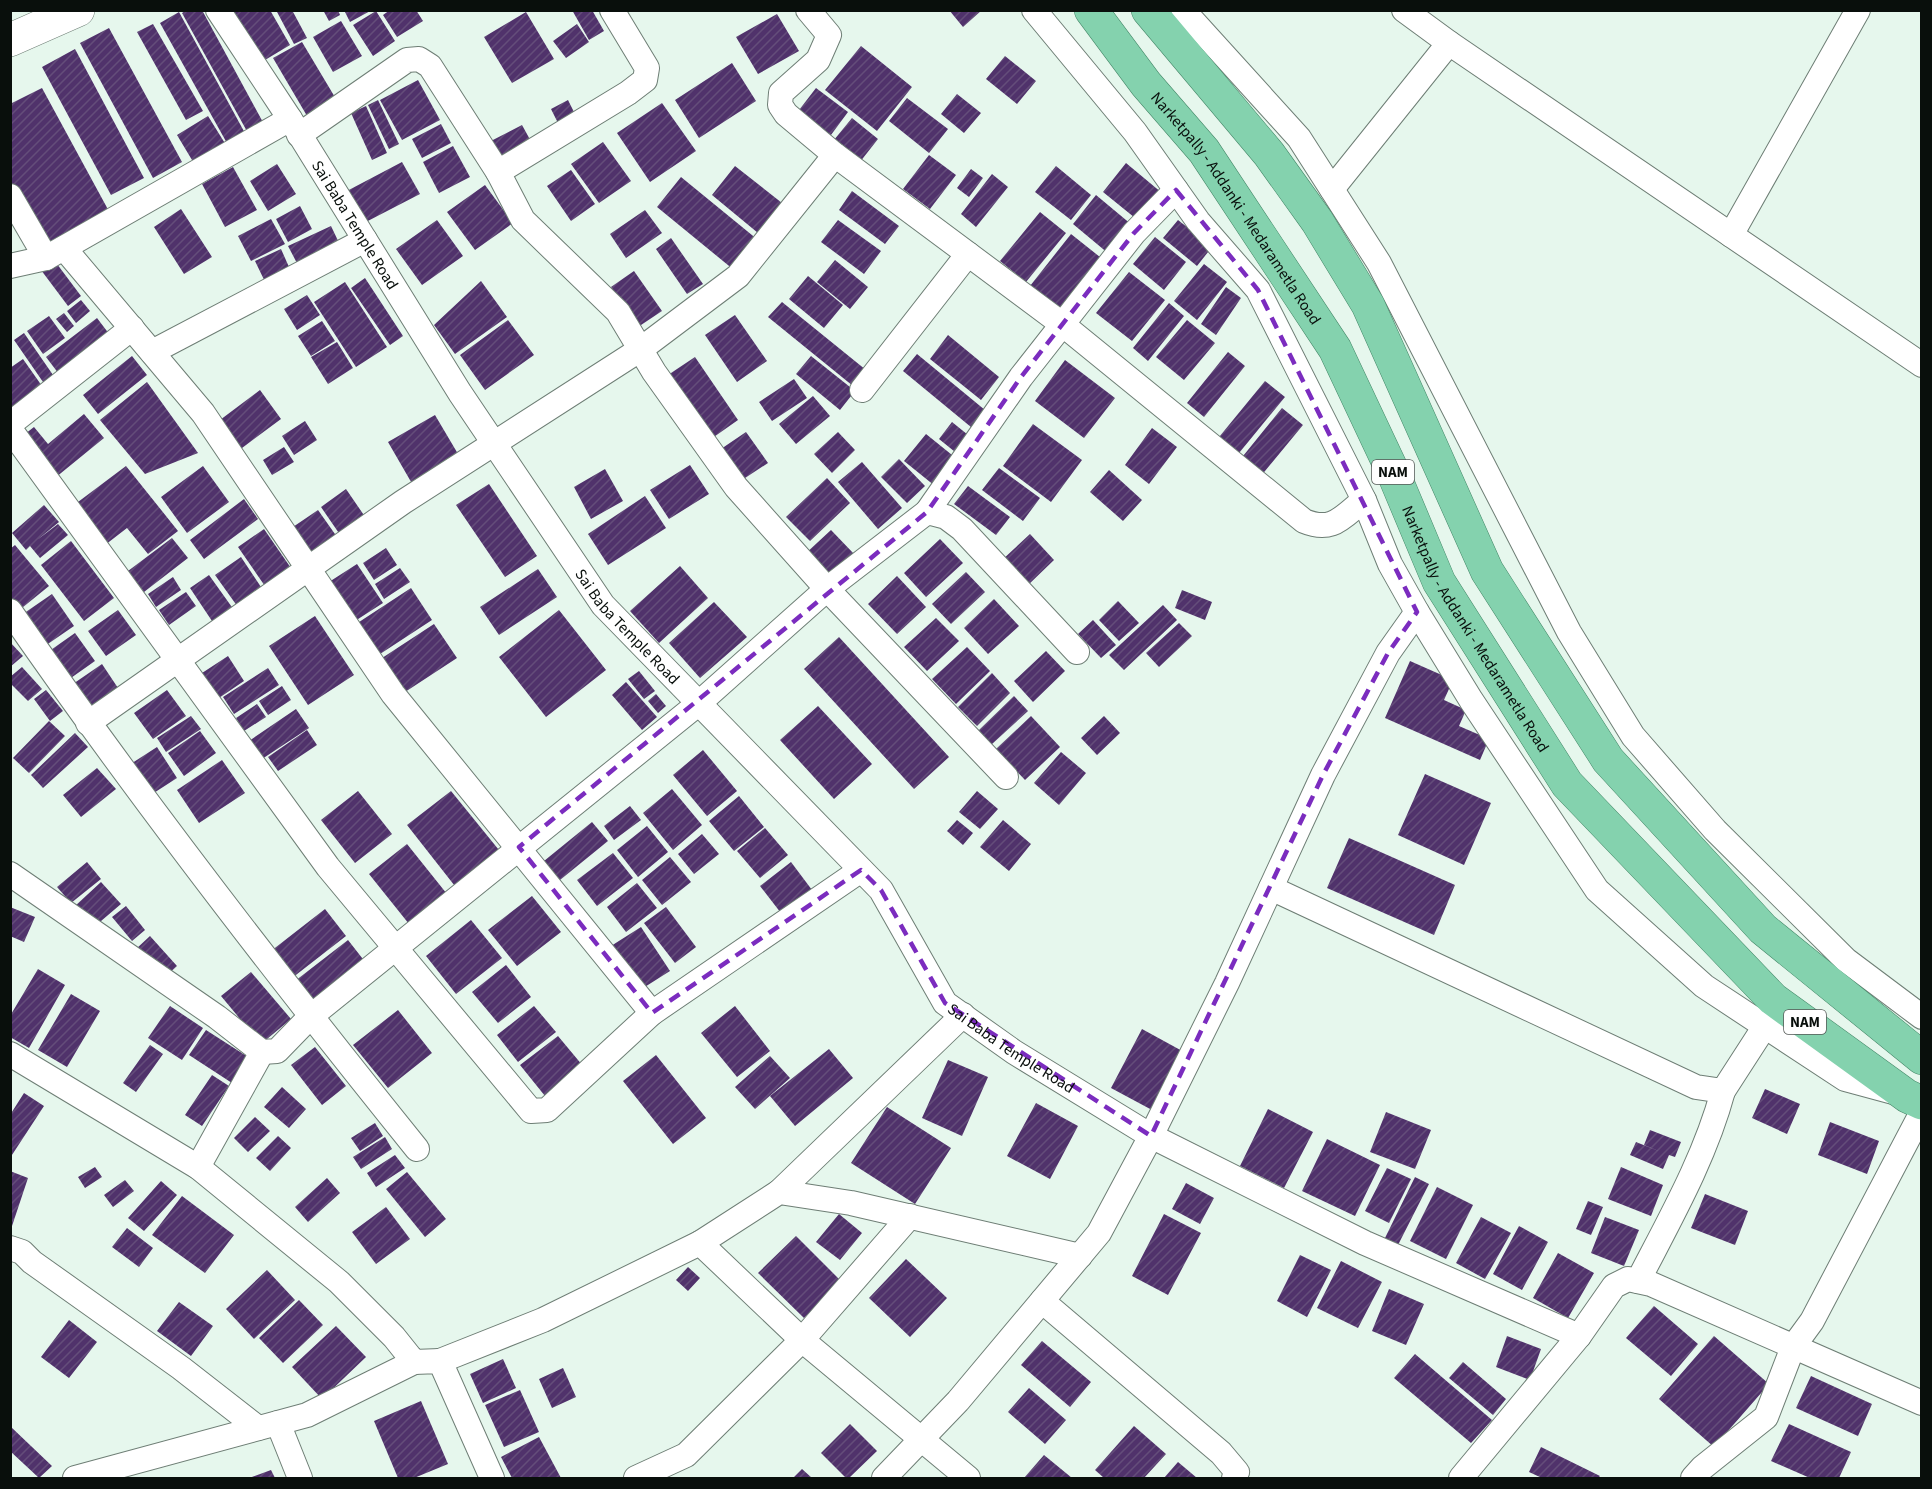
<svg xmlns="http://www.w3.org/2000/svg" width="1932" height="1489" viewBox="0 0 1932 1489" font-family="'Source Sans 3',sans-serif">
<defs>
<pattern id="building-hatch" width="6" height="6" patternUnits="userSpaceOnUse" patternTransform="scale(1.5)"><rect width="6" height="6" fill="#50326b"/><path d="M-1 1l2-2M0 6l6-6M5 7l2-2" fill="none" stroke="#644d7a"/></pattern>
</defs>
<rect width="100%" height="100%" fill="#e6f7ed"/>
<path fill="url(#building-hatch)" d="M187 10H202L265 126 249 135 182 13Z
M229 10H270L290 45 260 63Z
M276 10H292L307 38 294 44Z
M323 10H338L340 15 329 21Z
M344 10H372L350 22Z
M390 10H416L423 21 397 37 383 15Z
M572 10H592L604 31 589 40Z
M949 10H982L963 27Z
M376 11 395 41 373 56 353 25Z
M179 12 246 135 228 145 160 23Z
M526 12 554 59 512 83 484 37Z
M777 14 799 51 758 74 736 37Z
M341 21 362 56 333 72 313 37Z
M153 24 203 111 186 120 137 32Z
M577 24 589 42 566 58 553 41Z
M109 28 182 162 153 178 80 43Z
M302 42 339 104 310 121 273 58Z
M861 46 912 87 877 131 825 90Z
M75 49 144 178 111 195 42 67Z
M1005 56 1036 81 1017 104 986 79Z
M732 63 756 101 699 138 675 100Z
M418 80 440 120 402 140 380 100Z
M42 88 111 215 47 249 10 182V104Z
M816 88 848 112 828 139 796 114Z
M957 94 981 113 964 133 941 114Z
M907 98 948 129 929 153 889 121Z
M378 100 399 144 389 149 368 105Z
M568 100 575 114 558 123 551 109Z
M662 103 696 151 650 182 617 133Z
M366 106 387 153 372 160 351 113Z
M208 116 226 145 195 165 177 135Z
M852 118 878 139 856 167 829 146Z
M441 124 451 143 422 158 412 139Z
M522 125 533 145 498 164 487 143Z
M603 142 631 181 599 203 571 164Z
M453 146 470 177 439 193 423 162Z
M929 155 956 175 930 209 903 189Z
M402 162 420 194 362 224 345 192Z
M1126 163 1168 198 1145 226 1103 192Z
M277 164 296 194 268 211 250 181Z
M735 166 782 203 758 233 712 195Z
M1056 166 1091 195 1071 220 1035 192Z
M233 167 257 210 225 227 202 184Z
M971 169 983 178 969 197 957 188Z
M571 170 595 204 571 221 547 186Z
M992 174 1008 187 976 227 961 214Z
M681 177 758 240 734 270 657 207Z
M485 185 513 223 475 250 447 212Z
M852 191 899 226 885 244 839 210Z
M1096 195 1132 225 1109 254 1073 224Z
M300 206 312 229 288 242 276 219Z
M181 209 212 257 184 274 154 227Z
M645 210 662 233 626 258 610 234Z
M1040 212 1066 233 1026 282 1000 261Z
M271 219 285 244 251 261 238 236Z
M437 220 463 256 422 285 396 249Z
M838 220 881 251 864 274 821 242Z
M1178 220 1212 247 1197 266 1163 238Z
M331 226 341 247 299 267 288 246Z
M1071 234 1110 265 1068 316 1030 286Z
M1155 237 1186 262 1164 290 1133 264Z
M671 238 703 284 687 294 656 249Z
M281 249 293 276 268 288 255 261Z
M54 260 81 296 68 306 41 270Z
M835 260 868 287 850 309 817 282Z
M1204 264 1227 282 1197 320 1174 301Z
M634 271 662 311 638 327 611 287Z
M1129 272 1165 300 1132 341 1096 313Z
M808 276 843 305 824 328 789 299Z
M365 278 403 336 390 345 351 288Z
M481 281 507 317 455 354 434 325Z
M345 282 387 347 356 367 314 302Z
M1226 287 1241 298 1216 335 1201 324Z
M307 295 320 315 297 330 284 309Z
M81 300 90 311 76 323 67 311Z
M782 302 866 370 853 386 768 317Z
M1169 303 1184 316 1148 361 1133 348Z
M64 313 74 326 67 332 56 319Z
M735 315 767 361 737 382 705 335Z
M49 316 65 338 43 354 27 331Z
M97 318 116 343 65 382 46 357Z
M508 320 534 355 485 390 460 355Z
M1187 320 1215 343 1184 380 1156 357Z
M322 321 335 341 311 356 298 336Z
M24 333 62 388 52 395 14 340Z
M948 335 999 377 981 400 930 359Z
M337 342 353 368 328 384 311 357Z
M1228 352 1245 366 1204 417 1187 403Z
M917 354 991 415 977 432 903 371Z
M132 356 147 375 98 414 83 395Z
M811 356 855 391 840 410 796 374Z
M695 357 738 420 711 439 668 375Z
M23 359 49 396 10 416V368Z
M1065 360 1115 398 1084 438 1035 401Z
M794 379 807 398 772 421 759 402Z
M1265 381 1285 397 1235 458 1215 442Z
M147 382 198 453 145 474 100 420Z
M260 390 281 419 238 451 216 423Z
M813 396 830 416 796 444 779 424Z
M1282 408 1303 425 1256 482 1235 466Z
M84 414 104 438 50 482 17 440 34 427 48 444Z
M435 415 461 459 414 487 388 442Z
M305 421 317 440 294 455 282 436Z
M952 422 978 443 965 460 939 439Z
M1033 424 1082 460 1051 502 1003 466Z
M1152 428 1177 447 1149 484 1125 465Z
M746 432 768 463 739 482 718 451Z
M838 432 855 450 832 473 814 454Z
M926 434 957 459 935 486 904 461Z
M284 447 294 462 272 475 263 460Z
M899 459 925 486 907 503 881 477Z
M862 462 902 508 878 529 838 482Z
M690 465 709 494 669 519 650 490Z
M126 466 178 531 148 554 127 528 105 545 74 505Z
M203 466 229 502 187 533 161 497Z
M999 468 1040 498 1023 521 982 490Z
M605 469 623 501 591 519 574 487Z
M1109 470 1142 500 1123 521 1090 492Z
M827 478 850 503 810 541 786 517Z
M489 484 537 556 505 577 456 505Z
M968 486 1010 517 996 535 954 504Z
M346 489 370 524 345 542 321 507Z
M645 496 666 528 608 565 588 534Z
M244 499 258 519 204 559 190 540Z
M44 505 59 522 37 540 58 524 68 535 40 558 30 546 26 550 12 533Z
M318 510 342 544 313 564 290 529Z
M264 529 293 571 267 589 238 547Z
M831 530 855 555 829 579 805 554Z
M1030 534 1054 560 1026 587 1001 561Z
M172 538 188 558 144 592 128 571Z
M940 539 963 563 926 597 904 573Z
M71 541 114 598 84 621 41 565Z
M15 545 49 586 17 612 10 604V549Z
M386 548 397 565 374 580 363 563Z
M241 557 265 593 240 610 215 575Z
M357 564 383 603 355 621 329 582Z
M680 566 708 598 659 643 630 611Z
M400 568 410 582 384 599 375 584Z
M538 569 557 597 499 635 480 607Z
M966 572 985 592 951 624 932 604Z
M209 575 234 610 214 624 190 588Z
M897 576 926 607 897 634 868 604Z
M173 577 181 590 156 607 148 594Z
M411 588 432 620 377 656 356 624Z
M1182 590 1212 602 1205 620 1175 608Z
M186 592 196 606 169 625 159 610Z
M52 594 74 626 42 648 20 616Z
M994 599 1019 626 988 654 964 628Z
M1118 601 1139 623 1119 641 1099 620Z
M714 602 747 637 700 678 669 643Z
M1163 605 1177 620 1124 670 1109 655Z
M118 610 136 635 106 656 88 631Z
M559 610 606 670 546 717 499 657Z
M315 616 354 675 308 705 269 646Z
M936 618 959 641 927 671 904 647Z
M1093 620 1116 645 1101 658 1078 634Z
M1179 623 1192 636 1159 667 1146 653Z
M434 624 457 658 402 694 379 660Z
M75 633 95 661 68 680 48 652Z
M839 637 949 757 914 789 804 669Z
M10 642 23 656 10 667Z
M967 647 990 671 956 704 932 679Z
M1046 651 1065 671 1033 702 1014 681Z
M228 656 244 681 216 700 199 675Z
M1410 661 1453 680 1444 700 1466 710 1459 726 1489 739 1480 760 1385 718Z
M102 664 122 694 89 715 70 686Z
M22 667 42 689 28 701 10 683V677Z
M268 668 279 685 234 714 223 697Z
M639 671 655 691 644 699 628 679Z
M992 673 1010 693 977 726 958 707Z
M626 682 657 717 642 730 612 695Z
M282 686 291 700 268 715 259 701Z
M46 690 63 711 50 721 34 699Z
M167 690 186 716 153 739 134 713Z
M656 694 666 706 658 713 648 701Z
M1014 696 1028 711 991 745 978 731Z
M257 704 266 717 244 731 236 718Z
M818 706 872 764 834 799 780 740Z
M296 709 309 728 259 761 246 743Z
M191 716 201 729 166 752 157 738Z
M1031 716 1060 747 1025 780 996 749Z
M1104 716 1120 733 1097 755 1081 738Z
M49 721 65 736 29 773 13 758Z
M307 730 317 745 278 771 268 757Z
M200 731 216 753 184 776 168 753Z
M75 733 88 747 43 788 31 775Z
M157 747 177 778 146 798 126 767Z
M703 750 737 791 707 816 673 775Z
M1061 752 1086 773 1059 805 1034 783Z
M222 760 245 793 199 823 177 790Z
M97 768 116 789 81 817 63 795Z
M1425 774 1491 803 1464 865 1398 835Z
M672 789 702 825 673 850 643 813Z
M358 791 392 834 355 863 321 820Z
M451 791 503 855 458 890 407 825Z
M977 791 998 809 980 829 959 812Z
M739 796 764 827 734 851 709 821Z
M630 806 641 820 614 840 604 826Z
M957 820 973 833 963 845 947 831Z
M1003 820 1031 844 1009 871 980 847Z
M592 822 608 841 560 880 544 861Z
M647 826 668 852 638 877 617 850Z
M765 828 788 855 760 878 737 851Z
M702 834 719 854 694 874 678 854Z
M1349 838 1455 885 1434 935 1327 888Z
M407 844 447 894 409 924 369 874Z
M613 853 633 878 597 906 577 880Z
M670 857 691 882 662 905 642 880Z
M87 862 101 879 71 903 57 887Z
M791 862 815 894 784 917 760 886Z
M101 882 121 904 94 927 75 906Z
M637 883 657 908 626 932 607 907Z
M532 896 561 932 517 966 488 930Z
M126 906 145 930 132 941 112 917Z
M10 907 35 917 24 942 10 936Z
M666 907 696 947 675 963 644 923Z
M325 909 346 936 292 978 271 951Z
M471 920 502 958 456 994 426 956Z
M641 927 670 971 640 990 611 946Z
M150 936 177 966 163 979 136 949Z
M348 940 366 963 313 1004 295 981Z
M506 965 531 997 498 1023 472 992Z
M38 969 65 985 29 1048 10 1037V1016Z
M251 972 291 1019 261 1044 221 996Z
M71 994 100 1011 67 1067 38 1050Z
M170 1006 203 1028 182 1060 148 1038Z
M534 1006 556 1032 518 1062 497 1035Z
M735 1006 770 1051 737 1077 701 1033Z
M398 1010 432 1053 388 1088 353 1045Z
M1142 1029 1184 1052 1152 1110 1111 1088Z
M206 1030 248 1057 232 1083 189 1055Z
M558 1036 583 1066 545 1096 520 1065Z
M150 1045 163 1054 136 1092 123 1083Z
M315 1047 346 1086 322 1105 291 1065Z
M829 1049 853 1078 795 1126 770 1096Z
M656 1055 706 1118 673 1144 623 1081Z
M770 1056 790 1078 755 1109 735 1087Z
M948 1060 988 1077 962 1136 922 1118Z
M212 1075 229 1086 202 1126 185 1115Z
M282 1087 306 1109 289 1128 264 1107Z
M1765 1089 1800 1104 1787 1134 1752 1118Z
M24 1093 44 1106 10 1158V1115Z
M1036 1103 1078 1126 1050 1179 1007 1156Z
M887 1107 951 1148 915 1204 851 1163Z
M1268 1109 1313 1132 1284 1188 1240 1166Z
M1386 1112 1431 1130 1415 1169 1370 1152Z
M255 1117 270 1131 248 1152 234 1138Z
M1830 1122 1879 1141 1867 1174 1818 1155Z
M375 1123 383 1136 360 1151 351 1138Z
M1650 1130 1681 1142 1675 1157 1669 1155 1663 1169 1630 1155 1636 1142 1661 1152 1644 1145Z
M278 1136 291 1148 270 1171 256 1158Z
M385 1137 392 1149 361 1169 353 1157Z
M1327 1139 1380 1165 1355 1216 1302 1191Z
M395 1155 405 1168 376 1187 367 1173Z
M95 1167 102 1177 85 1188 78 1177Z
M1621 1167 1663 1185 1651 1216 1608 1199Z
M1387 1168 1411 1179 1389 1223 1365 1211Z
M10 1171 28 1178 11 1229H10Z
M407 1172 446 1219 425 1237 386 1189Z
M1415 1177 1429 1184 1398 1245 1385 1238Z
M327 1178 340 1193 308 1222 295 1207Z
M125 1180 134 1191 113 1207 104 1195Z
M161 1181 177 1195 144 1231 128 1218Z
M1186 1183 1214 1198 1200 1224 1172 1209Z
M1437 1187 1473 1205 1446 1259 1410 1241Z
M1705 1194 1748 1211 1735 1245 1691 1228Z
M182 1196 234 1235 205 1273 152 1235Z
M1588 1201 1603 1207 1591 1235 1576 1229Z
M386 1207 410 1239 376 1264 352 1232Z
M839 1214 862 1233 840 1260 816 1242Z
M1164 1214 1201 1233 1168 1295 1132 1276Z
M1481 1217 1511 1233 1485 1279 1456 1263Z
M1605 1217 1639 1230 1624 1266 1591 1253Z
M1519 1226 1548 1242 1522 1290 1493 1274Z
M127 1228 153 1248 139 1267 112 1247Z
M796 1236 841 1281 804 1318 758 1273Z
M1558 1253 1594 1273 1568 1318 1533 1298Z
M1300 1255 1331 1270 1307 1317 1277 1301Z
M906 1259 947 1298 910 1337 869 1298Z
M1341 1261 1382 1282 1358 1328 1317 1308Z
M688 1267 700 1278 688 1291 676 1280Z
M267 1270 295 1300 254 1339 226 1309Z
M1389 1289 1424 1304 1406 1345 1372 1331Z
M299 1300 323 1325 283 1363 259 1338Z
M179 1302 213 1326 191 1356 157 1331Z
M1654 1306 1698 1344 1671 1376 1626 1338Z
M69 1320 97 1342 69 1378 41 1357Z
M336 1326 366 1357 322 1399 292 1367Z
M1507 1336 1541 1349 1530 1380 1496 1367Z
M1714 1336 1769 1384 1714 1447 1659 1399Z
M1042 1341 1091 1382 1070 1407 1021 1365Z
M1415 1354 1492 1420 1471 1443 1394 1378Z
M503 1359 516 1388 483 1403 470 1374Z
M1463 1362 1506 1399 1493 1415 1449 1378Z
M563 1368 576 1397 552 1408 539 1379Z
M1811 1376 1872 1404 1858 1436 1796 1408Z
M1029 1388 1066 1420 1045 1444 1008 1412Z
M520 1390 539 1432 504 1447 485 1405Z
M421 1401 448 1464 414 1478H398L374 1421Z
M850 1424 877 1451 849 1478H846L821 1453Z
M1789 1424 1851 1452 1839 1478H1810L1771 1461Z
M10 1426 52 1466 39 1478 10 1451Z
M1134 1426 1166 1454 1144 1478H1104L1095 1470Z
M539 1437 561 1478H512L501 1457Z
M1541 1447 1600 1476 1598 1478H1542L1529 1472Z
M1044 1455 1072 1478H1024Z
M1178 1462 1197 1478H1164Z
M802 1469 812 1478H793Z
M271 1470 275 1478H249Z"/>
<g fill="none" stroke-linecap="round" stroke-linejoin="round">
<defs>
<g id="minor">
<path id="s1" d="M218 10 290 119 460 393 603 605 881 890 945 1003 1014 1052 1151 1136 1365 1243 1579 1336"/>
<path d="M808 10 829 35 818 60 781 93 780 105 786 114 835 155 1062 324 1304 521C1333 533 1342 517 1364 500"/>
<path d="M1034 10 1135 132 1198 221 1258 290 1364 500 1390 564 1417 612 1471 700 1597 890 1704 986 1845 1079 1893 1092"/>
<path d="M1183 10 1299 138 1379 263 1569 632 1633 736 1715 830 1846 960 1922 1017"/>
<path d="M1449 43 1922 365"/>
<path d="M299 135 407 60 419 59 430 66 498 172 523 220 618 312 654 372 736 487 827 589 1006 777"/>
<path d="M498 172 628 93 645 80 647 68 612 10"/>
<path d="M1332 189 1449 43 1404 10"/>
<path d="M10 196 46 258"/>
<path d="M1731 235 1858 10"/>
<path d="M64 248 203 413 393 694 652 1013 861 870"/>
<path d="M10 266 46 258 290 119"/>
<path d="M152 352 365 240"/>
<path d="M862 390 968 254"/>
<path d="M10 424 132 328"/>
<path d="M10 429 328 867 531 1111 547 1110 652 1013"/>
<path d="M927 512 1021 377 1134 233 1176 190"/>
<path d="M10 611C138 796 276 974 417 1149"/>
<path d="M88 723 403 502 641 349 738 276 835 155"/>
<path d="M10 874 217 1017 262 1052 277 1051 310 1017 698 704 827 589 927 512 946 517 962 529 1077 652"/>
<path d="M1271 888 1696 1087 1723 1091 1765 1026"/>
<path d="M10 1054 198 1167 339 1282 394 1337 414 1362 440 1361 492 1478"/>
<path d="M198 1167 262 1052"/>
<path d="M779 1192 963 1015"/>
<path d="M700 1243 779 1192 851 1203 1080 1256"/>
<path d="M10 1248 22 1252 32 1262 181 1368 258 1428"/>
<path d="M1638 1281C1670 1219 1705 1158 1723 1091"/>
<path d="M1042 1301 1221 1453 1237 1472 1234 1478"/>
<path d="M440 1361 543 1320 700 1243 802 1340 910 1216"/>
<path d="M278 1423 300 1478"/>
<path d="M75 1478 307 1415 414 1362"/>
<path d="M636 1478 686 1455 802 1340 968 1478"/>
<path d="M884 1478 958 1401 1099 1233 1151 1136 1227 983 1323 775 1388 653 1417 612"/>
<path d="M1461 1478 1579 1336 1614 1286 1628 1279 1651 1284 1922 1403"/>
<path d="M1693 1478 1702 1468 1766 1417 1793 1347 1812 1321 1922 1112"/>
</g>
<path id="secondary" d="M10 40 78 10"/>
<g id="trunk">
<path id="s2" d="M1091 10 1146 84 1204 151 1335 349 1392 470 1439 582 1567 784 1773 999 1907 1096 1922 1103"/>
<path d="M1148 10 1269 154 1317 221 1368 305 1487 571 1608 760 1763 929 1922 1058"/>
</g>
</defs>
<use href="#minor" stroke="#6e7e75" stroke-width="26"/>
<use href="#secondary" stroke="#6e7e75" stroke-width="34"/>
<use href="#trunk" stroke="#458768" stroke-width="34"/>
<use href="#minor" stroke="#fff" stroke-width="24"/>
<use href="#secondary" stroke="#fff" stroke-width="33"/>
<use href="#trunk" stroke="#84d2ae" stroke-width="33"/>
</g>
<path fill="none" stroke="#7b2cbf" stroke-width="4.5" stroke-dasharray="12 8" stroke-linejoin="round" d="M1176 190 1258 290 1417 612 1388 653 1323 775 1151 1136 945 1003 881 890 861 870 652 1013 519 847 927 512 1021 377 1134 233Z"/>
<g text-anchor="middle" stroke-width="6" stroke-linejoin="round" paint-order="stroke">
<g fill="#fff" stroke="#535755" stroke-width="1.5">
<rect x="1372" y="460" width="42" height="24" rx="4.5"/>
<rect x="1784" y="1010" width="42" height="24" rx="4.5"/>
</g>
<g font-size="15" font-weight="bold" fill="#090f0c">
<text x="1393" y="477">NAM</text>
<text x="1805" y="1027">NAM</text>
</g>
<g font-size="16" fill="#090f0c" stroke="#fff">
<text dy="6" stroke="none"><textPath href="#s2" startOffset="246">Narketpally - Addanki - Medarametla Road</textPath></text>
<text dy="6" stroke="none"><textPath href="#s1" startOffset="255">Sai Baba Temple Road</textPath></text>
<text dy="6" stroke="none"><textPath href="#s1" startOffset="741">Sai Baba Temple Road</textPath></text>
<text dy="6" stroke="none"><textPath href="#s2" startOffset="732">Narketpally - Addanki - Medarametla Road</textPath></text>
<text dy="6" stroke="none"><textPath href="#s1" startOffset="1317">Sai Baba Temple Road</textPath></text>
</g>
</g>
<rect width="1932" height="1489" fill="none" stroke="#090f0c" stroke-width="24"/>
</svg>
